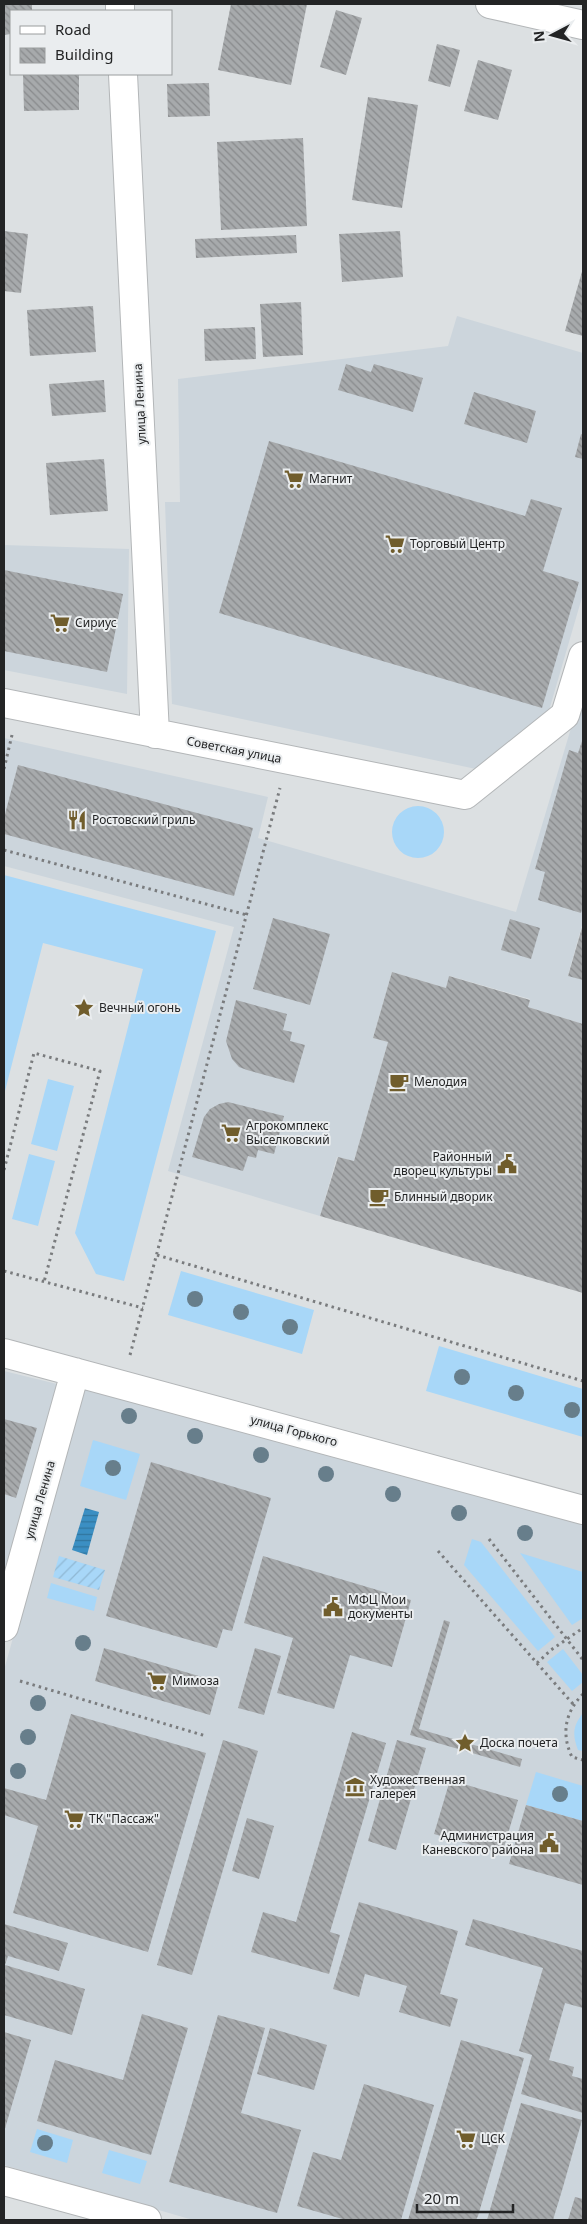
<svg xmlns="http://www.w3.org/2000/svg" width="587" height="2224" viewBox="0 0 587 2224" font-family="'Noto Sans',sans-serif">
<defs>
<pattern id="garden-furrows" width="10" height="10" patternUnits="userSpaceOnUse" patternTransform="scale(1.25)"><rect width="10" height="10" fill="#a8d7f8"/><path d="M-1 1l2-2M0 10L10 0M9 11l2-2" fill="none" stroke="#90b8d4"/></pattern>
<pattern id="water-rules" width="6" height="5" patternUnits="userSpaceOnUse" patternTransform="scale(1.25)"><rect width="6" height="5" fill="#3b8fc3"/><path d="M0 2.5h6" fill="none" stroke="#31759e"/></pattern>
<pattern id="building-back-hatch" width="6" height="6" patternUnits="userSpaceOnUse" patternTransform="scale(1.25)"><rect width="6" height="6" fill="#a7aaac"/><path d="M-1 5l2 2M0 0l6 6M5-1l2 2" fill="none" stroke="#888a8c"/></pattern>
</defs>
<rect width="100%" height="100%" fill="#dce0e2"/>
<path fill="#ccd5dc" d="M457 316 583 353V594L548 714 476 769 172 704 165 502H180L178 379 448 346Z
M4 545 129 549 127 694 4 670Z
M583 688V922L568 975 583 980V1024L528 1007 530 999 450 976 446 988 392 972 373 1038 388 1042 354 1161 337 1157 320 1216 168 1171 234 927 4 866V738L268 797 258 838 516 912Z
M88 1370 583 1506V2220H193L4 2165V1670Z
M4 1371 61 1385 4 1580Z"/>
<path fill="#a8d7f8" d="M392 832a26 26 0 1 1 52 0a26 26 0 1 1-52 0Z
M4 875 216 931 124 1281 96 1274 75 1233 143 969 43 943 4 1095Z
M48 1079 74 1086 57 1151 31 1144Z
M29 1154 55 1161 38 1226 12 1219Z
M181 1271 314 1310 302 1354 168 1315Z
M439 1346 583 1389V1437L426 1391Z
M93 1440 140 1454 126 1500 80 1486Z
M472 1539 481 1542 555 1637 538 1651 464 1565Z
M520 1553 583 1572V1618L572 1625Z
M51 1583 97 1597 94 1611 47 1598Z
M563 1649 583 1675V1682L572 1691 547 1662Z
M583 1713V1751L578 1750C572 1734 573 1726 583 1713Z
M536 1772 583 1786V1821L526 1805Z
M37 2129 73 2140 67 2163 30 2152Z
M109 2150 147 2161 140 2184 102 2173Z"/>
<path fill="url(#garden-furrows)" d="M59 1556 105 1570 99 1590 53 1577Z"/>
<path fill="url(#water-rules)" d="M85 1508 99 1512 87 1555 72 1550Z"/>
<path fill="url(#building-back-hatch)" d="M4 4H32V11H11V34L4 35Z
M231 4H307L291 85 218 70Z
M336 10 362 18 346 75 320 67Z
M437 44 460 50 450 87 428 81Z
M478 60 512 70 498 120 464 111Z
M23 74H79V110L24 111Z
M209 83 210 116 168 117 167 84Z
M368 97 418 105 402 208 352 200Z
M303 138 307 226 221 230 217 142Z
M4 231 28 234 21 293 4 291Z
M400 231 403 277 342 282 339 234Z
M296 235 297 253 196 258 195 239Z
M583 268V336L565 331Z
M301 302 303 355 263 357 260 304Z
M93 306 96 352 30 356 27 310Z
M255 327 256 359 205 361 204 329Z
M346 364 371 372 374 364 423 378 413 412 338 390Z
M104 380 106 412 52 416 49 384Z
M474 392 536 411 527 443 464 424Z
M581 434 583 435V459L575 457Z
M269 441 525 516 531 499 562 508 543 571 579 582 542 708 219 613Z
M104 459 108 511 50 515 46 463Z
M4 570 123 594 107 672 4 651Z
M583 738V906L581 913 538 900 545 872 535 869 569 750 578 753Z
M18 765 253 828 234 896 4 834V818Z
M273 918 330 934 310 1005 253 989Z
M510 919 540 928 531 959 501 950Z
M583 924V980L568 976Z
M392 972 446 988 449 976 530 1000 528 1007 583 1024V1293L320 1216 338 1157 354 1161 388 1042 373 1038Z
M236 1000 287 1014 283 1030 292 1032 290 1041 305 1045 294 1083 247 1070 239 1067 232 1059 226 1041Z
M228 1102 284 1116 274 1154 258 1150 256 1158 248 1156 243 1171 192 1157 204 1117 210 1109 219 1104Z
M4 1419 37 1428 16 1498 4 1494Z
M151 1462 271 1498 232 1631 223 1629 217 1648 106 1616Z
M263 1556 411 1600 392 1667 350 1655 334 1709 277 1693 293 1638 244 1623Z
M444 1620 450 1622 419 1729 522 1759 520 1767 410 1735Z
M104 1648 219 1682 210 1715 95 1681Z
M255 1648 281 1656 264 1715 238 1708Z
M71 1714 206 1753 148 1952 13 1913 38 1826 4 1815V1788L46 1800Z
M352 1732 386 1743 330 1932 340 1935 329 1974 251 1952 263 1912 296 1922Z
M223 1740 258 1751 192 1975 157 1965Z
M397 1740 426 1748 396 1850 368 1841Z
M450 1780 518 1800 502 1854 434 1834Z
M526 1805 583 1821V1885L509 1864Z
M247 1818 274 1826 259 1879 232 1871Z
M359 1902 458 1931 440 1994 458 1999 450 2027 399 2012 407 1986 365 1974 359 1997 333 1989Z
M473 1919 583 1951V2008L565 2003 549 2060 574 2067 572 2076 583 2079V2113L521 2094 532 2055 519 2051 543 1968 465 1945Z
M4 1924 68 1943 59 1971 8 1956 5 1965 85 1989 72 2035 4 2015Z
M142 2014 188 2028 151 2155 37 2121 55 2060 123 2080Z
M218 2015 265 2028 241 2113 301 2130 277 2213 169 2182Z
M270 2028 327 2045 314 2090 257 2074Z
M4 2032 31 2040 4 2132Z
M461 2040 524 2058 478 2216 476 2220H408Z
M364 2084 434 2105 401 2220H346L297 2206 313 2152 341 2160Z
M521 2103 582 2120 563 2187 553 2220H487Z
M575 2197 583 2199V2220H568Z"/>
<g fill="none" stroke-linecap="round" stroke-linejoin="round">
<defs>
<path id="minor" d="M120 4V11
M490 4 583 25
M123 74 155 734
M4 703 465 795 565 715 583 656
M4 1353 583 1510
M4 1627 75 1372"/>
<path id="major" d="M4 2181 147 2220"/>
</defs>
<use href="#minor" stroke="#b3b6b8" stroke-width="30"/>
<use href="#major" stroke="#b3b6b8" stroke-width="30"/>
<path stroke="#7a7c7e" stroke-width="3" stroke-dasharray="2.5 4" stroke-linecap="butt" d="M4 769 12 735
M4 850 247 915
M4 1170 34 1053 100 1071 44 1282
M157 1255 583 1381
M4 1271 143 1308
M130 1355 280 788
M489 1539 583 1660
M438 1551 573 1704
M537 1663 551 1650 583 1628
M20 1681 206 1736
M583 1694C565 1712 561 1734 572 1757L583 1760"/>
<use href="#minor" stroke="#fff" stroke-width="28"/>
<use href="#major" stroke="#fff" stroke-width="28"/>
</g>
<g fill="#677e8b">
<circle cx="195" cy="1299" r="8"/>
<circle cx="241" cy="1312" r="8"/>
<circle cx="290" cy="1327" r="8"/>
<circle cx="462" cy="1377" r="8"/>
<circle cx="516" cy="1393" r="8"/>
<circle cx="572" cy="1410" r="8"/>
<circle cx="129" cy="1416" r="8"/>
<circle cx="195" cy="1436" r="8"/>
<circle cx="261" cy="1455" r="8"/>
<circle cx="113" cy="1468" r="8"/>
<circle cx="326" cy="1474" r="8"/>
<circle cx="393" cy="1494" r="8"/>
<circle cx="459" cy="1513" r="8"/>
<circle cx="525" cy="1533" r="8"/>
<circle cx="83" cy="1643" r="8"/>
<circle cx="38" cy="1703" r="8"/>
<circle cx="28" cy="1737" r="8"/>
<circle cx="18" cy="1771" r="8"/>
<circle cx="560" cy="1794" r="8"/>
<circle cx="45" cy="2143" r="8"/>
</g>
<defs>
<symbol id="supermarket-bare" viewBox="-9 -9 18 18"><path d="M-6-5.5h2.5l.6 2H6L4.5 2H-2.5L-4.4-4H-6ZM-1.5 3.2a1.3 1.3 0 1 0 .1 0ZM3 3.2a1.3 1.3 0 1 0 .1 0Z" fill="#705d2c" stroke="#eaedef" stroke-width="2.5" paint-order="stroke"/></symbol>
<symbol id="restaurant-bare" viewBox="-9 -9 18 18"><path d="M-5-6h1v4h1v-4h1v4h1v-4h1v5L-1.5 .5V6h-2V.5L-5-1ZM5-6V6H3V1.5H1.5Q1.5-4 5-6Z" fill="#705d2c" stroke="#eaedef" stroke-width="2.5" paint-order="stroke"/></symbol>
<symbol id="sight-bare" viewBox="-9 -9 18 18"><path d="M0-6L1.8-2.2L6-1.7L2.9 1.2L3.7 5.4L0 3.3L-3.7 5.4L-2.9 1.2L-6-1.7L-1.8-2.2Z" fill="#705d2c" stroke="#eaedef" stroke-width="2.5" paint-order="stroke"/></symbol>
<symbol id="cafe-bare" viewBox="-9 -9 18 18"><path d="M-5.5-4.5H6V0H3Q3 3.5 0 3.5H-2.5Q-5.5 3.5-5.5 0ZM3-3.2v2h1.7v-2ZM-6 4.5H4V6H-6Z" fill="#705d2c" stroke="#eaedef" stroke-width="2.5" paint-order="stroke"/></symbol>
<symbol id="civic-bare" viewBox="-9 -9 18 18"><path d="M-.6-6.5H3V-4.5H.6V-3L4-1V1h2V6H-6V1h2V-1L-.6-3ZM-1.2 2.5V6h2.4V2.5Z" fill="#705d2c" stroke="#eaedef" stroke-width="2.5" paint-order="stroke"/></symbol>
<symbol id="museum-bare" viewBox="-9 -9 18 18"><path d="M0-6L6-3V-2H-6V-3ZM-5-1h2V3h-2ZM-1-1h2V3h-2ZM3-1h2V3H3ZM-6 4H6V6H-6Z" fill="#705d2c" stroke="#eaedef" stroke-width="2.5" paint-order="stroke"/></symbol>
</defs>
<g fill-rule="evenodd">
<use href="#supermarket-bare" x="280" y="465" width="28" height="28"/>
<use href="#supermarket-bare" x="381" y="530" width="28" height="28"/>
<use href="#supermarket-bare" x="46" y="609" width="28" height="28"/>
<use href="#restaurant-bare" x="63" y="806" width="28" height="28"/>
<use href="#sight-bare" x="70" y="994" width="28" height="28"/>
<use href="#cafe-bare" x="385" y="1068" width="28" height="28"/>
<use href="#supermarket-bare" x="217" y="1119" width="28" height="28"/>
<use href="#civic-bare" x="493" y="1150" width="28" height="28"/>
<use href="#cafe-bare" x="365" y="1183" width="28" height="28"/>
<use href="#civic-bare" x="319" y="1593" width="28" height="28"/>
<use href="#supermarket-bare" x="143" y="1667" width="28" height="28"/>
<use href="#sight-bare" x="451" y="1729" width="28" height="28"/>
<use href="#museum-bare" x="341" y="1773" width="28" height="28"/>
<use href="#supermarket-bare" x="60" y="1805" width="28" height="28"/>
<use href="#civic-bare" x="535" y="1829" width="28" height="28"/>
<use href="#supermarket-bare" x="452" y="2125" width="28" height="28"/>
</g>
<g text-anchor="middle" stroke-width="4" stroke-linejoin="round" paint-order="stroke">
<g font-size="12" fill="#232425" stroke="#eaedef">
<text transform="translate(140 404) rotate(-93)" y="4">улица Ленина</text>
<text transform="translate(234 750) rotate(11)" y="4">Советская улица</text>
<text transform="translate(294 1431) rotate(15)" y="4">улица Горького</text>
<text transform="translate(40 1500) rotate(-74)" y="4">улица Ленина</text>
</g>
<g font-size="12" fill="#232425" stroke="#eaedef" text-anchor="start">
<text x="309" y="483">Магнит</text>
<text x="410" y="548">Торговый Центр</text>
<text x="75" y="627">Сириус</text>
<text x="92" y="824">Ростовский гриль</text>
<text x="99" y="1012">Вечный огонь</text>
<text x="414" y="1086">Мелодия</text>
<text x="246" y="1130">Агрокомплекс<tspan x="246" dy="14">Выселковский</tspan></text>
<text x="492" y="1161" text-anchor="end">Районный<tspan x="492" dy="14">дворец культуры</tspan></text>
<text x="394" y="1201">Блинный дворик</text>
<text x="348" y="1604">МФЦ Мои<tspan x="348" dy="14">документы</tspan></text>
<text x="172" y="1685">Мимоза</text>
<text x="480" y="1747">Доска почета</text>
<text x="370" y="1784">Художественная<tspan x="370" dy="14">галерея</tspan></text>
<text x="89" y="1823">ТК "Пассаж"</text>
<text x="534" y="1840" text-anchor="end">Администрация<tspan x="534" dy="14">Каневского района</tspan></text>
<text x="481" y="2143">ЦСК</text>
</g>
</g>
<rect width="587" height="2224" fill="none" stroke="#232425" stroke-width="10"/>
<rect x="10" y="10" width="162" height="65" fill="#eaedef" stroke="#9a9d9e"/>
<rect x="20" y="26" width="25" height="8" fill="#ffffff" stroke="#9a9d9e"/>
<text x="55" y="35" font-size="15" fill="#232425">Road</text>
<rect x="20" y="48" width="25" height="15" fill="url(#building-back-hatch)" stroke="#9a9d9e"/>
<text x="55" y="60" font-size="15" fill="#232425">Building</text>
<g transform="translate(552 35) rotate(264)" stroke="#eaedef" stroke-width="4" paint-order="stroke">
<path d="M0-4L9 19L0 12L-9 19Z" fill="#232425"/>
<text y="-8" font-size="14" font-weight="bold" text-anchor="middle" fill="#232425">N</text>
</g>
<path d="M417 2204v8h96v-8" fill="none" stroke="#232425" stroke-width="2.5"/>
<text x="424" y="2204" font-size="15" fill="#232425" stroke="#eaedef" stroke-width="4" paint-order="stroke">20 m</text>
</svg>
